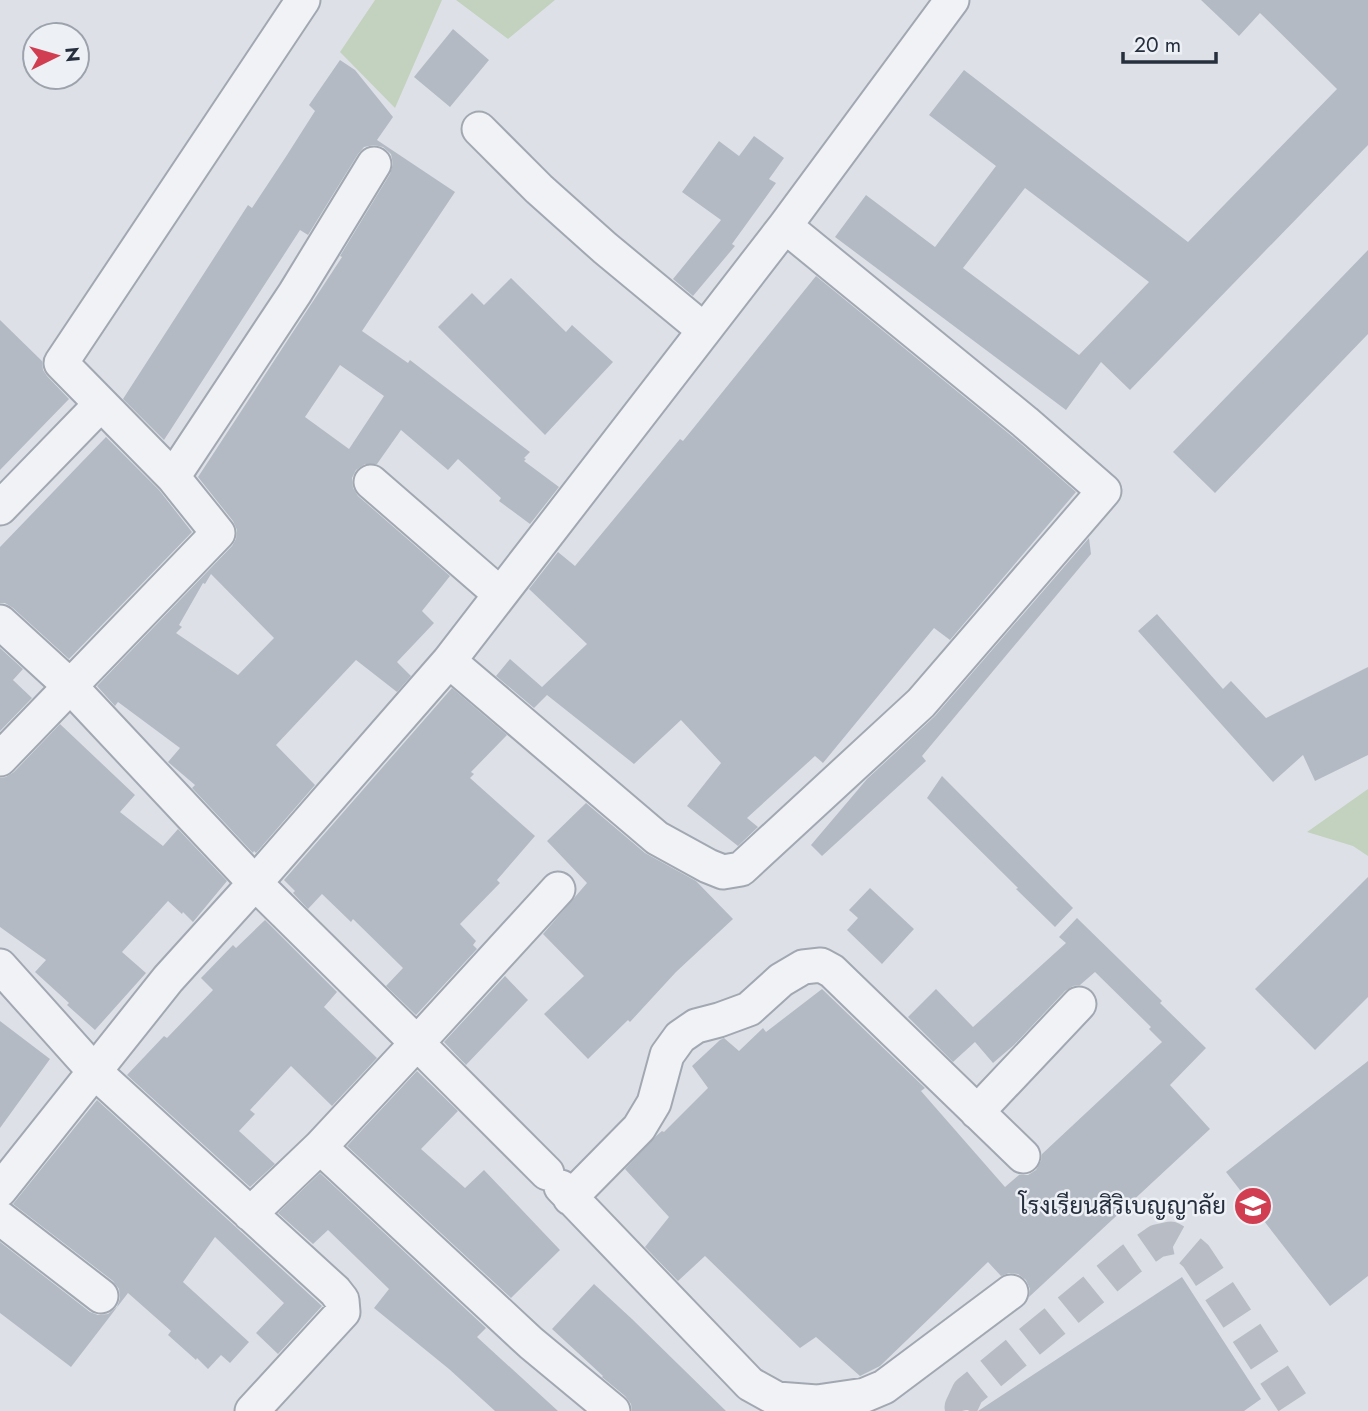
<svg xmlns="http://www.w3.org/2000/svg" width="1368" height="1411" viewBox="0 0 1368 1411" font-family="Jost,Sarabun,sans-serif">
<rect width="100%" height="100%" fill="#dde1e7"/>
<path fill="#c3d2be" d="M375 0H442L395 108 340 52Z
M456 0H555L508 39Z
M1368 789V856L1353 846 1307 832Z"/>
<path fill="#b4bac4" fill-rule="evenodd" d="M1201 0H1368V145L1130 390 1101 362 1066 410 835 237 866 195 935 247 996 166 929 115 964 70 1188 242 1337 89 1260 13 1239 36ZM1025 188 1149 282 1079 355 963 268Z
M453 29 489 60 450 107 414 77Z
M340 60 355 70 393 117 377 140 455 192 362 331 408 363 410 360 530 452 524 458 526 459 524 461 559 487 530 524 499 501 501 498 458 459 448 470 401 430 377 464H365L356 470 352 478 353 488 358 496 450 576 422 611 434 623 397 662 411 676 397 692 356 660 276 745 315 785 256 853 254 851 253 853 192 788 195 785 168 762 180 748 118 702 115 706 97 686 232 546 236 539 237 530 233 521 198 477 342 257 340 256 390 174 393 164 391 154 383 147 374 145 364 147 358 154 308 235 300 230 164 440 123 399 248 205 252 208 287 155 315 111 309 105ZM340 365 384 396 349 449 305 417ZM211 574 274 638 238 675 176 633 182 627 179 625 203 583 205 584Z
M754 136 784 158 769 179 776 183 732 244 735 246 693 296 673 279 721 220 682 192 719 141 739 156Z
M1368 250V334L1215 493 1173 452Z
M816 276 1013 437 1076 492 950 640 934 628 823 763 815 756 747 818 758 827 738 846 687 806 721 763 681 720 634 764 547 695 534 708 496 676 510 659 542 687 587 644 529 589 558 552 575 566 680 439 683 441Z
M511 278 566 332 572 325 613 362 545 435 438 327 472 293 484 305Z
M0 320 42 361 43 370 47 376 69 399 0 470Z
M106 437 159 490 192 532 69 659 13 608 5 603H0V547Z
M1089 538 1091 554 922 756 926 761 822 856 811 845 867 779 935 716Z
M1157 614 1223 689 1231 681 1266 718 1368 667V755L1315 781 1303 755 1273 782 1138 631Z
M0 648 23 669 13 680 32 698 0 731Z
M452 688 507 735 471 772 474 774 470 778 535 836 497 880 500 883 460 924 476 941 473 945 477 949 416 1015 386 986 403 968 353 919 351 922 322 894 308 909 293 893 295 891 284 880Z
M60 724 135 795 120 812 163 846 178 829 227 881 193 922 183 912 182 914 168 901 122 952 146 973 95 1030 67 1005 69 1003 35 972 46 960 0 927V778L6 777 14 772Z
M942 776 1073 908 1055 927 1016 889 1018 888 927 798Z
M586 803 645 853 696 881 733 919 676 972 630 1022 628 1020 588 1059 544 1014 584 976 543 934 587 883 547 841Z
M1368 877V997L1315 1050 1255 989Z
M870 888 914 929 882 964 847 930 858 918 849 910Z
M1077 918 1162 1001 1160 1003 1206 1048 1170 1085 1210 1129 1029 1297 1030 1289 1026 1280 1018 1274 1009 1273 1001 1276 988 1262 880 1366 860 1376 816 1337 800 1348 705 1256 678 1281 645 1247 669 1217 625 1169 656 1136 662 1131 664 1132 708 1088 692 1066 720 1040 724 1038 739 1051 763 1028 766 1032 822 989 925 1088 921 1091 1005 1187 1019 1175H1028L1036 1170 1041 1161 1042 1154 1162 1042 1149 1029 1151 1027 1095 972 1080 985 1073 986 1065 991 1014 1045 993 1063 975 1042 953 1062 908 1017 936 989 973 1027 1066 943 1059 937Z
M265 920 337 992 324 1007 377 1058 332 1106 291 1066 250 1110 255 1114 239 1131 275 1164 250 1187 127 1075 164 1036 167 1038 213 990 201 978 233 945 236 948Z
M505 976 528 1000 466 1065 444 1042Z
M0 1021 50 1059 0 1128Z
M1368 1061V1276L1330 1306 1226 1172Z
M417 1071 458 1111 421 1149 465 1188 484 1170 560 1250 511 1298 347 1146Z
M97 1100 322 1306 278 1354 256 1333 284 1303 215 1237 183 1282 249 1342 230 1363 221 1355 208 1369 197 1358 196 1360 168 1335 171 1331 128 1293 71 1367 0 1313V1242L90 1312 98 1315 108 1314 117 1307 120 1298 119 1289 113 1281 13 1204Z
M320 1173 486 1328 477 1337 558 1411H495L449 1369 374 1308 389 1289 328 1230 313 1244 278 1213Z
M1182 1277 1261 1399 1244 1411H978Z
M594 1284 632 1319 726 1411H632L631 1404 625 1396 602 1377 603 1376 552 1329Z"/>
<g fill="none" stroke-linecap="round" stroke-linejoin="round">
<path stroke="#b8bdc5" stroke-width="33" stroke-dasharray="33 17" stroke-linecap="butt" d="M962 1411 961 1407 968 1392 1131 1259 1157 1241 1171 1238 1182 1244 1196 1256 1298 1411"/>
<defs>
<path id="minor" d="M479 129 539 189 605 248 704 330
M173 477 295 293 374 164
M371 482 500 594
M0 508 101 404
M0 622 70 686 255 883 417 1043 320 1147 531 1343 613 1411
M449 661 657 838 708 866 723 872 741 869 921 703 1104 491 1025 422 785 226
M0 759 218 533 173 477 61 363 303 0
M0 966 95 1072 335 1291 342 1300 343 1312 252 1411
M977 1112 1079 1004
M547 1173 417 1043 558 889
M561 1187 750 1384 777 1399 817 1402 865 1395 884 1387 1011 1292
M0 1190 168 979 255 883 449 661 785 226 952 0
M570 1198 639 1128 654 1103 667 1055 680 1037 696 1026 719 1020 749 1009 781 980 803 967 821 965 832 971 1023 1156
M250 1214 320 1147
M0 1218 101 1296"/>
</defs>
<use href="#minor" stroke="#a2a8b1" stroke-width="37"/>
<use href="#minor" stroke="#f0f2f6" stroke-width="33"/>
</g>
<defs>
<symbol id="school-disc" viewBox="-11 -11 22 22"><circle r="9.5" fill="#d13e51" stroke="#edf0f5"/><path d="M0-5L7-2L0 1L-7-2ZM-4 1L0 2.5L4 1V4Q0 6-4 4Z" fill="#fff"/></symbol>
</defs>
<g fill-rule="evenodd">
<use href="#school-disc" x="1231" y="1184" width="44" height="44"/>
</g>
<g text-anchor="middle" stroke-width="5" stroke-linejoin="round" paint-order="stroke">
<g font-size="24" fill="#262f3e" stroke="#edf0f5" text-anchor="end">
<text x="1226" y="1214">โรงเรียนสิริเบญญาลัย</text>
</g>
</g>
<g transform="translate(56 56) rotate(85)"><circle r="33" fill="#edf0f5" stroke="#9da3ac" stroke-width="2"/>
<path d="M0-5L12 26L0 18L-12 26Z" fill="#d13e51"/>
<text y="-10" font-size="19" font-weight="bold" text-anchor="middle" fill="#262f3e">N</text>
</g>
<path d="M1123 52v10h93v-10" fill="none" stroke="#262f3e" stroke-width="3.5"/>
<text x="1134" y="52" font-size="21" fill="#262f3e" stroke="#edf0f5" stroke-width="5" paint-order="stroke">20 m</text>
</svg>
